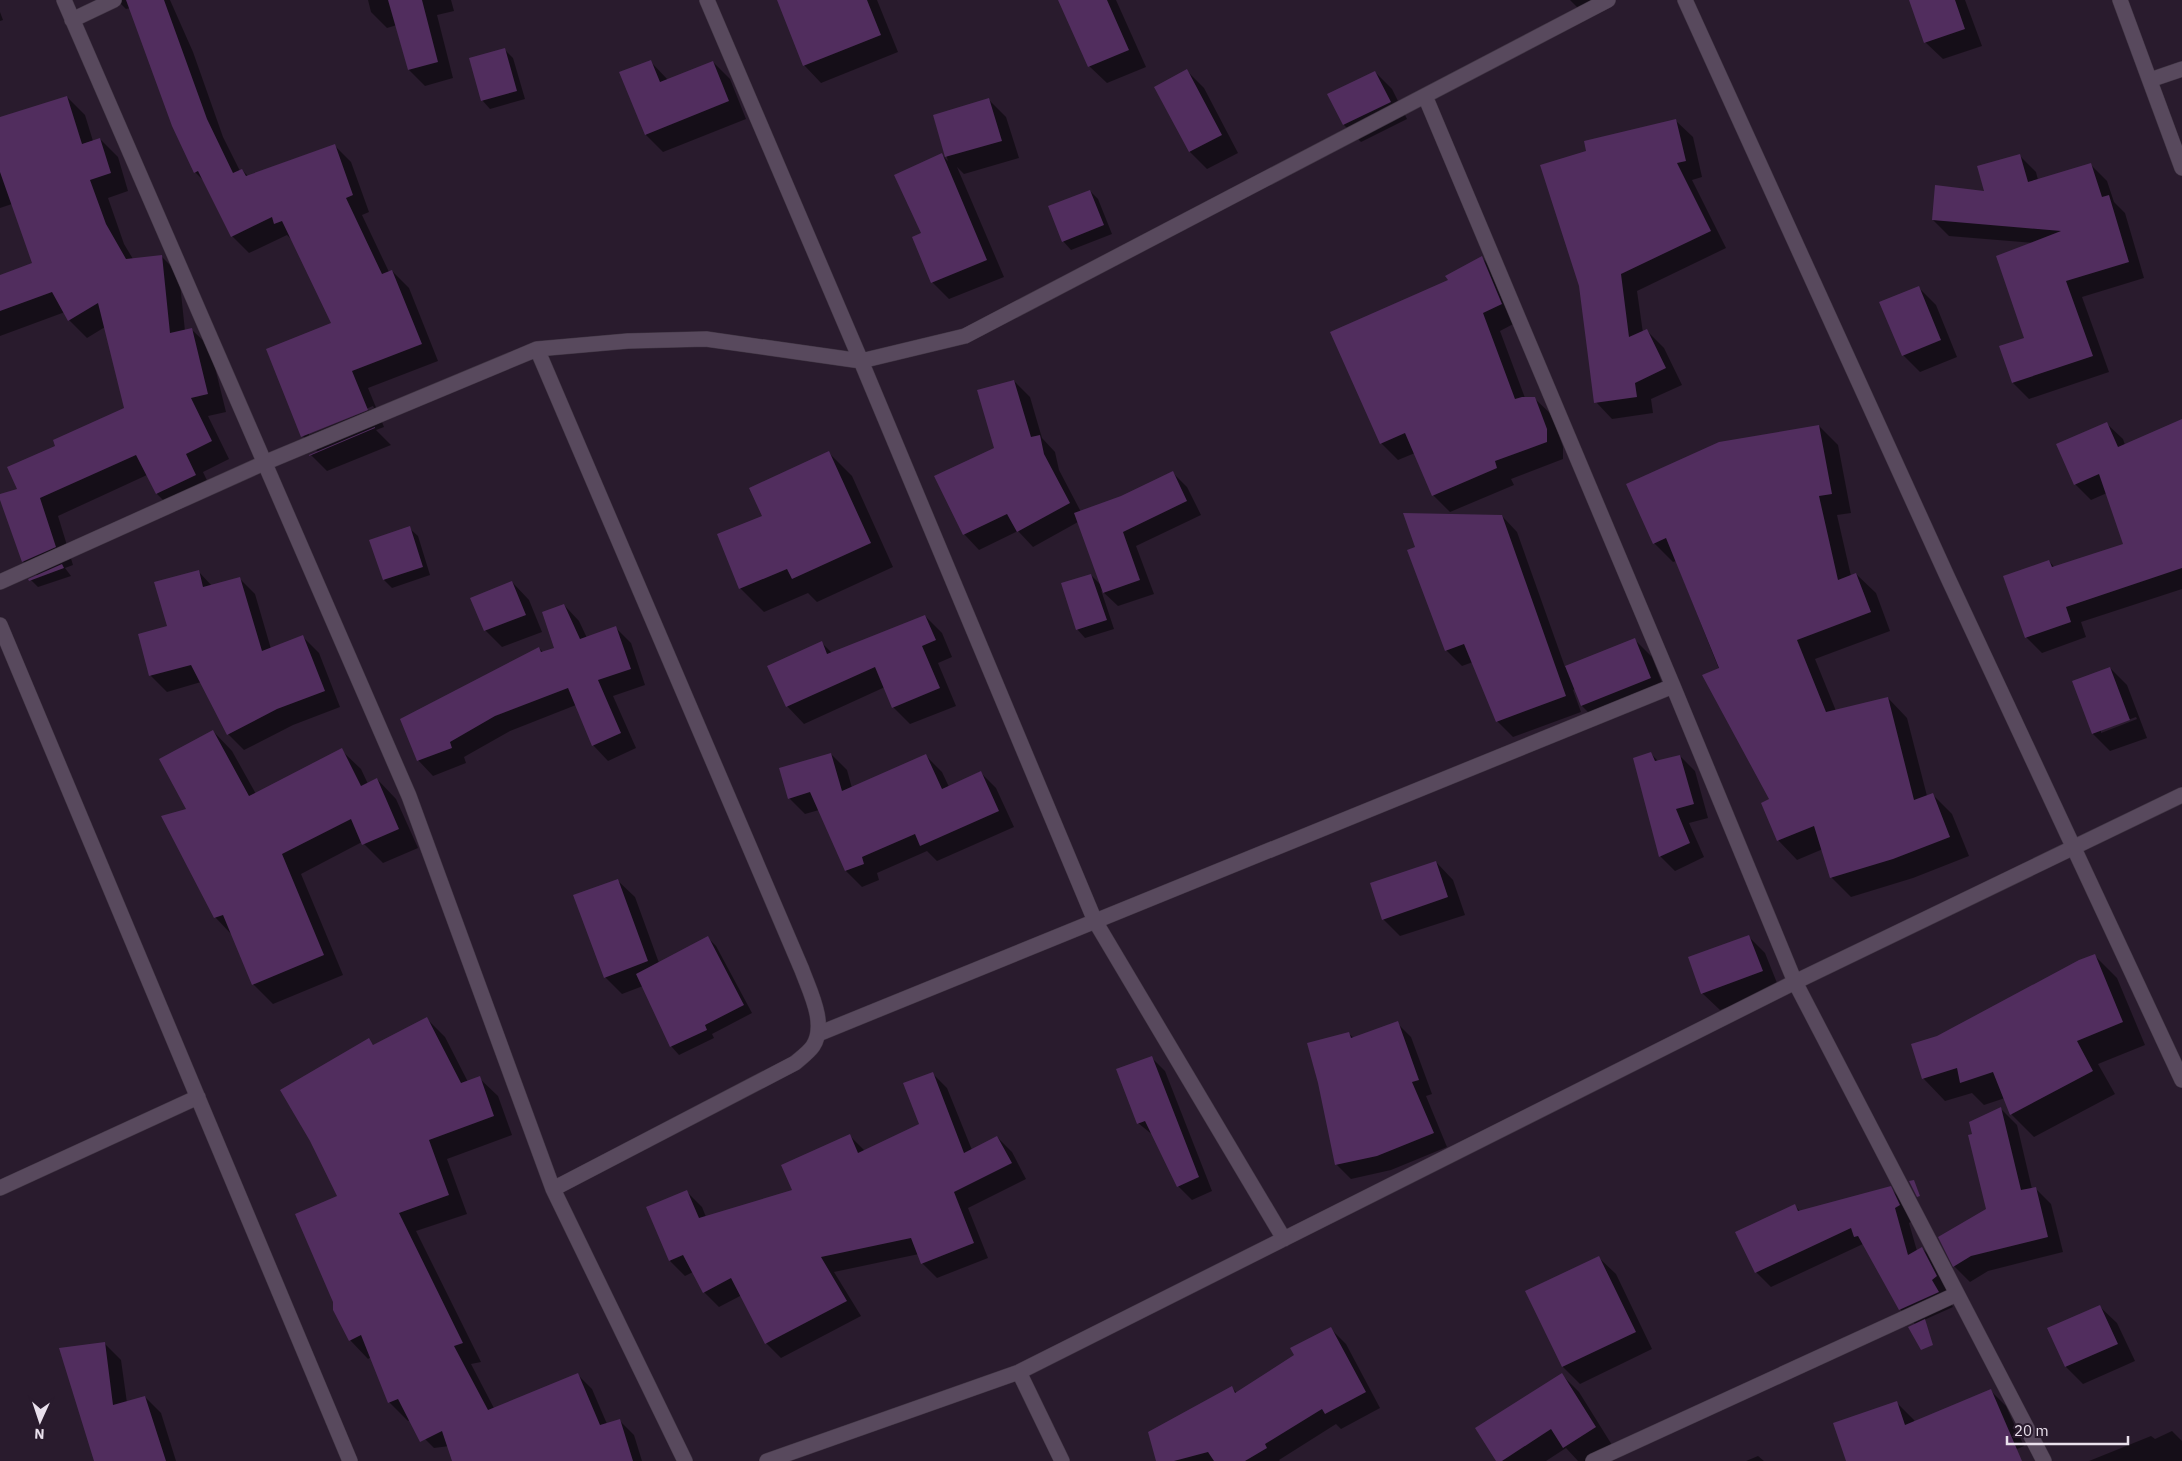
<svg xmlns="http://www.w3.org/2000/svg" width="2182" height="1461" viewBox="0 0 2182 1461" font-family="'IBM Plex Sans',sans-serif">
<rect width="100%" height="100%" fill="#291b2d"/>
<path fill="#0007" fill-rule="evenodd" d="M117 0H170L193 52 223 137 240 171 242 170 248 176 334 145 351 162 369 212 362 215 389 272 392 271 409 288 438 361 368 388 384 427 376 430 391 445 327 471 311 455 318 452 303 436 267 350 333 324 292 240 287 235 249 253 232 236 206 183 195 172 130 8 126 9ZM373 406 374 408 309 435V433Z
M368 0H451L454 11 437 15 453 78 425 86 409 70 397 25 387 28 371 12Z
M789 0H877L898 52 821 83 804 65Z
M1060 0H1116L1146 67 1107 83 1089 66Z
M1570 0H1609L1581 11Z
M1911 0H1965L1982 46 1943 59 1925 42Z
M0 12 3 20 0 21Z
M504 49 513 58 525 99 490 109 482 100Z
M650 61 668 80 713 62 730 79 746 119 663 152 646 135Z
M1187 71 1204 88 1238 153 1207 169 1190 152 1155 88Z
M1375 72 1392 89 1407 119 1361 142 1344 125 1329 94Z
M67 97 85 115 93 141 100 139 118 157 128 191 108 198 124 244 133 259 161 256 179 274 185 331 191 329 210 347 226 412 208 416 229 459 203 472 213 493 175 512 157 494 147 475 58 516 73 565 65 568 71 576 38 587 31 580 38 576 23 561 0 495 19 490 57 446 125 409 105 327 87 338 69 320 65 312 0 336V276L33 264 12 204 0 208V118Z
M989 100 1006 117 1019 158 964 174 957 167 1004 277 949 299 932 282 923 234 942 155 948 161 934 116Z
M1676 121 1693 137 1702 177 1692 180 1726 248 1637 291 1643 333 1647 331 1664 348 1682 385 1651 399 1653 413 1612 419 1596 402 1588 152Z
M2020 156 2036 172 2038 180 2091 165 2107 181 2114 202 2125 213 2144 278 2082 297 2109 372 2029 399 2013 383 2001 347 2025 339 2034 243 1949 236 1933 220 1985 192Z
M1090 191 1098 199 1112 234 1071 250 1063 241Z
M1482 258 1499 275 1519 321 1500 331 1525 398H1534L1552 415 1563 447V459L1511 479 1514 485 1450 512 1433 495 1415 453 1398 460 1381 443 1450 281Z
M1919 288 1936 305 1957 357 1920 372 1903 355Z
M1014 381 1030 397 1042 438 1055 452 1059 470 1081 512 1121 497 1173 473 1187 487 1201 515 1136 546 1154 594 1118 606 1101 590 1114 629 1085 638 1077 629 1091 575 1102 586 1078 522 1033 547 1018 531 979 550 964 534 995 449Z
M2182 421V589L2081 622 2086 637 2042 653 2026 637 2049 561 2055 568 2124 545 2107 493 2091 500 2075 484 2107 424 2123 439 2125 445Z
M1819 426 1838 445 1851 513 1837 515 1851 576 1856 574 1876 593 1890 631 1815 659 1836 711 1888 698 1907 718 1927 796 1932 794 1952 814 1969 856 1913 878 1851 897 1832 878 1823 849 1797 860 1778 840 1771 800 1676 561 1673 562 1654 543Z
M829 453 852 476 893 567 817 602 808 593 764 612 740 588 764 516Z
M1502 516 1517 532 1565 667 1635 640 1652 657 1667 696 1599 723 1582 706 1575 689 1573 690 1581 712 1513 737 1497 721 1473 662 1462 666 1446 650Z
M409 528 418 536 430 575 392 588 384 580Z
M198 571 212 586 239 578 255 594 271 649 303 637 319 653 340 707 293 725 244 750 228 734 201 682 167 692 151 676 139 635 168 627Z
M512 582 529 600 542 632 502 647 485 630Z
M564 605 579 621 587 638 616 628 631 643 645 685 613 696 636 748 608 761 593 745 576 705 510 731 464 757 466 763 433 776 418 760 539 648 544 653 556 649Z
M925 616 942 633 952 657 938 663 956 706 910 724 893 707 885 687 804 724 787 706 821 642 832 653Z
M2110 668 2127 685 2147 738 2110 751 2093 734 2074 682ZM2136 717 2137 719 2101 733V730Z
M213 731 232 751 256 794 341 750 361 769 368 784 377 779 396 799 418 848 383 863 362 842 301 874 343 975 273 1004 253 984 233 936 215 917 187 809Z
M831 754 847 770 852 788 926 756 942 772 949 787 980 772 996 788 1014 827 937 861 927 851 877 873 879 880 862 887 846 871 819 810 805 814 789 798Z
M1651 754 1659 762 1680 756 1695 771 1708 818 1689 823 1704 857 1675 871 1660 856 1635 759Z
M1436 862 1453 880 1465 915 1400 936 1383 919Z
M617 880 635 897 659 963 708 938 716 946 752 1013 712 1034 714 1038 679 1055 671 1046 643 986 622 994 605 977Z
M1748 936 1765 953 1779 988 1720 1010 1702 993Z
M2094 955 2117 978 2145 1045 2098 1064 2115 1094 2034 1137 2012 1115 2005 1098 1984 1105 1972 1093 1945 1101 1923 1078 1938 1037Z
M426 1018 445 1037 468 1082 479 1078 498 1096 512 1135 447 1159 467 1214 416 1231 481 1362 471 1364 497 1414 578 1375 592 1389 607 1424 619 1420 634 1435 642 1461H479L504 1439 434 1448 415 1429 410 1420 408 1421 389 1402 371 1357 368 1359 350 1340 338 1197 368 1040 374 1046Z
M1397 1023 1411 1037 1432 1094 1426 1096 1447 1147 1391 1170 1351 1179 1336 1164 1320 1082 1348 1033 1354 1038Z
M1151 1057 1165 1071 1212 1191 1192 1200 1178 1186 1154 1136 1138 1123Z
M932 1073 947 1088 972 1150 997 1137 1012 1152 1026 1179 968 1208 988 1258 937 1278 922 1263 919 1254 834 1272 861 1316 781 1358 766 1343 742 1295 719 1307 704 1292 693 1272 685 1276 670 1261 687 1192 702 1207 706 1217 794 1191 850 1136 865 1151 920 1124Z
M2001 1109 2017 1125 2032 1189 2035 1188 2051 1204 2063 1252 1988 1271 1970 1282 1954 1266 1988 1209 1974 1135Z
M1890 1188 1905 1203 1914 1220 1909 1223 1917 1251 1922 1248 1937 1263 1951 1291 1946 1295 1953 1307 1915 1324 1900 1309 1863 1244 1771 1287 1756 1272 1794 1205 1801 1212Z
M1598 1257 1616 1274 1652 1349 1580 1384 1563 1367 1526 1292Z
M2099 1306 2117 1323 2135 1361 2083 1384 2066 1367 2049 1329Z
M1331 1329 1346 1344 1380 1408 1341 1429 1336 1424 1279 1460 1280 1461H1158L1232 1388 1237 1393 1295 1356Z
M105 1344 121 1360 127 1403 145 1397 161 1413 176 1461H96Z
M1562 1375 1579 1392 1612 1445 1586 1461H1578L1566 1448 1546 1461H1497Z
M1991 1391 2006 1406 2024 1446 1996 1458 1998 1461H1939Z
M1897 1403 1914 1420 1927 1459 1920 1461H1847Z
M2172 1431 2182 1441V1461H2089L2151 1436 2155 1439Z
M1758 1456 1764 1461H1746Z"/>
<path fill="#512d5e" d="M126 0H164L207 119 233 173 242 169 246 176 335 144 353 195 346 198 382 274 392 270 422 344 352 371 368 410 301 437 266 349 331 323 282 221 274 224 272 217 231 237 198 171 194 173 172 126Z
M388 0H422L438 62 408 70Z
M777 0H867L881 35 803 66Z
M1058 0H1107L1129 50 1088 67Z
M1909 0H1955L1965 29 1924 43Z
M505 48 517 91 481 101 469 58Z
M651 60 660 82 713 61 729 101 645 135 619 72Z
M1187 69 1222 135 1189 152 1154 87Z
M1375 71 1391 102 1343 125 1327 94Z
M67 96 82 144 100 138 111 173 90 180 106 224 126 259 162 255 170 333 192 328 208 394 191 398 212 441 186 454 196 475 156 494 136 455 40 498 56 547 22 562 0 500V494L17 489 7 467 55 446 53 440 124 408 98 303 68 321 52 292 0 311V275L32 263 0 172V117Z
M989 98 1002 141 945 157 933 115Z
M1676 119 1686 161 1677 163 1711 231 1621 274 1629 337 1647 329 1666 368 1635 383 1637 397 1594 403 1579 286 1540 165 1586 151 1584 141Z
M942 153 987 260 931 283 912 237 921 233 894 175Z
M2020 154 2028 182 2091 163 2102 197 2109 195 2129 262 2066 281 2093 356 2012 383 1999 346 2024 338 1996 256 2061 231 1932 220 1935 185 1984 191 1977 166Z
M1090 190 1104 225 1062 242 1048 206Z
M1482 256 1502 304 1483 313 1515 399 1522 397H1535L1547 429V442L1495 461 1497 468 1432 496 1405 433 1380 444 1330 332 1448 280 1445 276Z
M1919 286 1941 340 1902 356 1879 302Z
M1014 380 1031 437 1040 435 1044 454 1070 503 1017 532 1007 514 963 535 934 476 994 448 977 390Z
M2182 419V568L2066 607 2071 622 2025 638 2003 576 2049 560 2052 567 2123 544 2099 474 2074 485 2056 444 2107 422 2118 447Z
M1819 425 1832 494 1819 496 1838 580 1856 573 1871 612 1797 640 1826 712 1888 697 1914 800 1933 793 1950 837 1893 859 1830 878 1814 826 1777 841 1761 803 1769 799 1702 675 1719 668 1666 538 1653 544 1626 484 1719 442Z
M375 427V428L309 456V455Z
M829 451 871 543 792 579 787 569 739 589 717 534 762 516 749 488Z
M1173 471 1187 501 1123 532 1140 580 1103 593 1074 513 1121 496Z
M1403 513 1502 515 1566 696 1496 722 1464 644 1445 651 1407 550 1415 547Z
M410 526 423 567 383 580 369 540Z
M62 564 64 568 29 581 28 579Z
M199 570 203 587 240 577 262 651 303 635 325 691 277 709 227 735 191 665 149 676 138 634 167 626 154 582Z
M1091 574 1107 620 1076 630 1061 583Z
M512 581 526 615 484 631 470 598Z
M564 604 580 639 616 626 631 669 598 680 621 733 592 746 568 688 495 716 450 742 452 748 417 761 400 719 539 647 541 652 554 648 542 612Z
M925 615 936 640 922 646 940 688 892 708 875 667 786 707 767 666 822 641 827 654Z
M1635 638 1651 678 1581 706 1565 666Z
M2110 667 2130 720 2092 734 2072 681Z
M213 730 249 796 342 748 361 786 377 778 399 829 362 845 351 819 282 854 324 955 252 985 223 915 214 918 161 816 186 809 159 759Z
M1651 752 1655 761 1680 755 1694 804 1676 809 1690 843 1659 857 1633 758Z
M831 753 842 791 926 754 942 789 981 771 999 811 920 846 915 834 862 857 864 864 845 871 810 792 788 799 779 768Z
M1436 861 1448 897 1382 920 1370 883Z
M618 879 648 961 604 978 573 895Z
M1749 935 1763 971 1701 994 1688 957Z
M708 936 744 1005 705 1025 707 1030 670 1047 636 974Z
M2095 954 2123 1022 2077 1041 2093 1071 2010 1115 1993 1072 1960 1083 1957 1068 1922 1079 1911 1044 1937 1036 2079 960Z
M427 1017 461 1083 480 1076 494 1116 429 1140 449 1195 399 1213 463 1343 454 1346 488 1410 578 1373 600 1425 620 1419 633 1461H452L442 1431 420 1442 398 1399 388 1403 361 1335 349 1341 333 1310V1302L295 1214 337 1196 310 1141 280 1090 369 1038 373 1045Z
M1398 1021 1419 1080 1412 1082 1434 1133 1377 1156 1335 1165 1318 1083 1307 1043 1349 1032 1351 1038Z
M1152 1056 1199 1177 1177 1187 1145 1121 1137 1124 1116 1069Z
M933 1072 964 1153 997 1136 1012 1163 954 1192 974 1243 921 1264 911 1238 821 1257 847 1301 765 1344 731 1278 703 1293 683 1255 669 1261 646 1207 687 1190 699 1218 792 1190 781 1165 850 1134 858 1153 919 1124 903 1083Z
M2001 1107 2021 1190 2036 1187 2048 1237 1971 1256 1953 1267 1938 1237 1986 1209 1968 1135 1972 1134 1969 1122Z
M1914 1180 1920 1196 1917 1197 1909 1181Z
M1891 1186 1900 1205 1895 1208 1908 1255 1922 1247 1937 1276 1932 1280 1939 1292 1899 1310 1858 1236 1854 1237 1851 1228 1755 1273 1735 1232 1795 1204 1798 1211Z
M1599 1256 1636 1332 1562 1367 1525 1291Z
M2100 1305 2118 1344 2065 1367 2047 1328Z
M1925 1319 1933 1345 1921 1350 1908 1327Z
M1331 1327 1366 1392 1325 1414 1322 1409 1265 1444 1267 1448 1245 1461H1214L1208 1452 1174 1461H1156L1148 1432 1232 1386 1235 1393 1294 1355 1290 1348Z
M105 1342 113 1405 145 1396 166 1461H94L59 1348Z
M1562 1373 1596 1427 1563 1448 1551 1429 1502 1461H1496L1475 1428Z
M1991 1389 2022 1461H1846L1833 1423 1897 1401 1905 1425Z"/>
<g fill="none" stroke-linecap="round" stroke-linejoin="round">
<defs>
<path id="minor" d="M64 0 409 796 553 1189 685 1461
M707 0 861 361 1095 921 1284 1239
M1685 0 1947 576 2182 1080
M2120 0 2182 168
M72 20 114 0
M2150 80 2182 69
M1425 96 1673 686 1795 982 2044 1461
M537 349 802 970C810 992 827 1024 813 1046 809 1052 801 1058 795 1063L553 1189
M0 582 264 463 537 349 628 341 706 339 861 361 965 336 1608 0
M0 625 350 1461
M818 1034 1673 686
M0 1188 198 1097
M1019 1372 1062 1461
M767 1461 1019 1372 1795 982 2182 795
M1593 1461 1957 1294"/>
</defs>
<use href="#minor" stroke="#413644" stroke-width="16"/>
<use href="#minor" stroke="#58495d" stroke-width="15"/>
</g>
<g transform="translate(40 1421) rotate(183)" stroke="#291b2d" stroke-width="4" paint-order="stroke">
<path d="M0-4L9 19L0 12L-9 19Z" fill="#e9e0ec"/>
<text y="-8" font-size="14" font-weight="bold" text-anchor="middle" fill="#e9e0ec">N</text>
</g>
<path d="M2007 1436v8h121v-8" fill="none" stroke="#e9e0ec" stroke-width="2.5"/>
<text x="2014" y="1436" font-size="15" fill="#e9e0ec" stroke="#291b2d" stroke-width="4" paint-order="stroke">20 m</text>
</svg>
